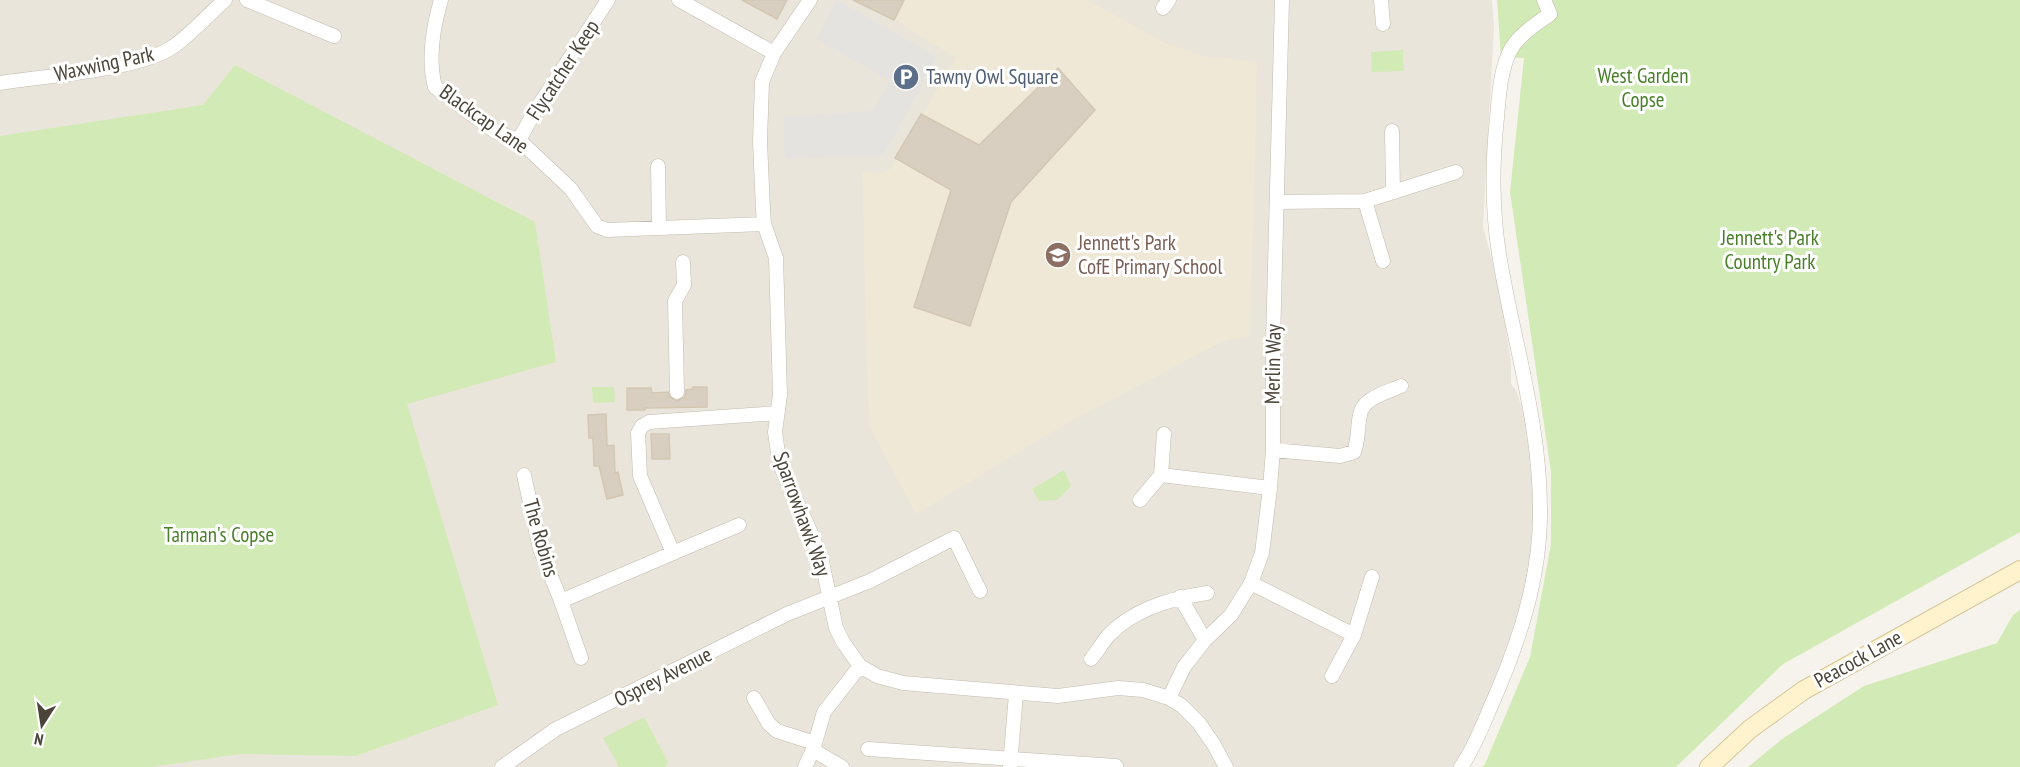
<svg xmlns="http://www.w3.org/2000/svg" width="2020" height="767" viewBox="0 0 2020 767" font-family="'PT Sans Narrow',sans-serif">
<rect width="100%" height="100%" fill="#f6f3ec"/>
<path fill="#eae5da" d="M0 0H1492L1494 27 1483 226 1500 291 1511 363V384L1516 390 1534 445 1536 515 1530 582 1499 678 1455 767H0Z"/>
<path fill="#efe8d6" d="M906 0H1087L1165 43 1207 57 1257 62 1250 335 1221 342 1062 426 916 514 869 425 862 171 880 174 890 169 956 58 895 20Z"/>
<path fill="#d2eab5" d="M1497 0H2020V532L1783 664 1676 767H1482L1485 764 1530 657 1551 544V472L1510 192 1524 58 1501 57Z
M1403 50 1404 71 1372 72 1371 52Z
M235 65 535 222 556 362 407 404 498 705 356 756 240 754 151 767H0V136L203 105Z
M592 387H614L615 402 593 403Z
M1064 470 1071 486 1057 500 1039 501 1032 489Z
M2020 610V767H1748L1782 739 1864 686 1997 643 2013 615Z
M644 717 668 762 665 767H619L603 738Z"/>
<path fill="#e5e3e0" d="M837 0 937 57 883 156 785 158 783 128 784 117 873 111 890 81 816 39Z"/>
<path fill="#d8cfc1" stroke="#d3c7b4" stroke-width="1.5" d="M742 0H787L777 19Z
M853 0H904L894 20Z
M1058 68 1095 110 1011 202 970 326 914 307 951 190 895 158 921 114 979 145Z
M693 387H707V407L645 408V410H627V388H651L652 393 668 392 670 397 677 401 685 397 686 390 693 389Z
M606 414 607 446 614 445 615 473 618 472 623 495 607 499 599 466H594L593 438H589L588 415Z
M651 434H669L670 459H652Z"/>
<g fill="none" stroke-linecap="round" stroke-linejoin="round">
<defs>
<path id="street" d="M247 0 334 36
M441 0C433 27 428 60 435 87L496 132 519 140 571 189 597 226 607 230 764 224
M679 0 774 53
M810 0 774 53 762 82 760 141 763 210 764 224 776 258 780 395 775 432 778 453 782 469 811 533 822 562 836 628 843 642 860 666 877 676 903 683 1058 696 1118 688 1143 690 1169 698 1182 706 1199 723 1214 745 1226 767
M1381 0 1383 24
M1163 8 1169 0
M0 83C43 76 141 70 174 46 192 33 208 15 225 0
M1392 131 1393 192
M519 140 535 111 608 0
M658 166 659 228
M1365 201 1383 261
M1278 202 1365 201 1456 172
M677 392 675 301 684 285 683 262
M1273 450 1340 456 1354 452C1359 439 1357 428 1360 415 1362 398 1388 392 1401 386
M524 475 540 549 561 601 673 553 640 476 638 433 642 426 649 422 777 413
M1161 475 1164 434
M1140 500 1161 475 1270 488
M673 553 739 525
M1251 583 1354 635
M1180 597 1205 640
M561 601 581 658
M1091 659C1097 652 1102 643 1108 636 1133 609 1172 598 1207 593
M1332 676 1354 635 1372 577
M754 698 769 724 777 731 815 743
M1169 698 1184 667 1205 640 1231 615 1251 583 1262 553 1270 488 1273 450V341L1282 0
M868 749 1116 766
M813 750 842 767
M1010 766 1016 694
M502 767 556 729 787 614 870 581 954 538 980 591
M805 767 813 750 824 712 860 666
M1461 767C1474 748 1482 727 1491 706 1518 645 1540 580 1540 514 1541 424 1513 341 1499 254 1492 209 1492 163 1497 118 1499 95 1500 72 1510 51 1518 35 1536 24 1550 14L1544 0"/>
<path id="secondary" d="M1709 767 1750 729 1804 690 2020 570"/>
</defs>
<use href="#street" stroke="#c2bbae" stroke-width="15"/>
<use href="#secondary" stroke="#d6c79b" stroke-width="20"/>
<use href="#street" stroke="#fff" stroke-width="14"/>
<use href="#secondary" stroke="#fff3cd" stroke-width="18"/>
</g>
<defs>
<symbol id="parking-disc" viewBox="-11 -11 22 22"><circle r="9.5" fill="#5c6f8a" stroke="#fff"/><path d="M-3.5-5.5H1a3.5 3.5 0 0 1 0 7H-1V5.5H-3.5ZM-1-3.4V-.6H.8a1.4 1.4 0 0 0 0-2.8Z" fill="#fff"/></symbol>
<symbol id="school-disc" viewBox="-11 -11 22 22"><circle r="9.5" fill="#8d6e63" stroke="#fff"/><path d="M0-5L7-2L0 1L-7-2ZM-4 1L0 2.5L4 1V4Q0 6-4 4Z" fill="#fff"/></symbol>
</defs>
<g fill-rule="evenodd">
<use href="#parking-disc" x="891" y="62" width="30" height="30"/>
<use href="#school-disc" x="1043" y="240" width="30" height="30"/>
</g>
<g text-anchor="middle" stroke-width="6" stroke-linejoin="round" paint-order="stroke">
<g font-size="21" fill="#4b4439" stroke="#fff">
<text transform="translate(104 64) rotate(-12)" y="7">Waxwing Park</text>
<text transform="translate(563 70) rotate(-57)" y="7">Flycatcher Keep</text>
<text transform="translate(484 119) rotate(35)" y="7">Blackcap Lane</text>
<text transform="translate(1273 364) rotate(-89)" y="7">Merlin Way</text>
<text transform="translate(802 514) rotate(70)" y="7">Sparrowhawk Way</text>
<text transform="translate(541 538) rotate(74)" y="7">The Robins</text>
<text transform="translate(1858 659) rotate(-29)" y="7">Peacock Lane</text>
<text transform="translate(663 677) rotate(-27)" y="7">Osprey Avenue</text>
</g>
<g font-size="21" fill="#4a7f2a" stroke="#fff">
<text x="1643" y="83">West Garden<tspan x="1643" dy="24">Copse</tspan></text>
<text x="1770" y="245">Jennett's Park<tspan x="1770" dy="24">Country Park</tspan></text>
<text x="219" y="542">Tarman's Copse</text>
</g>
<g font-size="21" fill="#4e5e75" stroke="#fff" text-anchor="start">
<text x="926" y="84">Tawny Owl Square</text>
</g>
<g font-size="21" fill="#785e54" stroke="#fff" text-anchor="start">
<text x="1078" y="250">Jennett's Park<tspan x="1078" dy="24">CofE Primary School</tspan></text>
</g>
</g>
<g transform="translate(42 725) rotate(192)" stroke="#ffffff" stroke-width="4.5" paint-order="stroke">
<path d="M0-4.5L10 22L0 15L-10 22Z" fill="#4b4439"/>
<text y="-9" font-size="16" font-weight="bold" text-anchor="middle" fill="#4b4439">N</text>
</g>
</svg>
